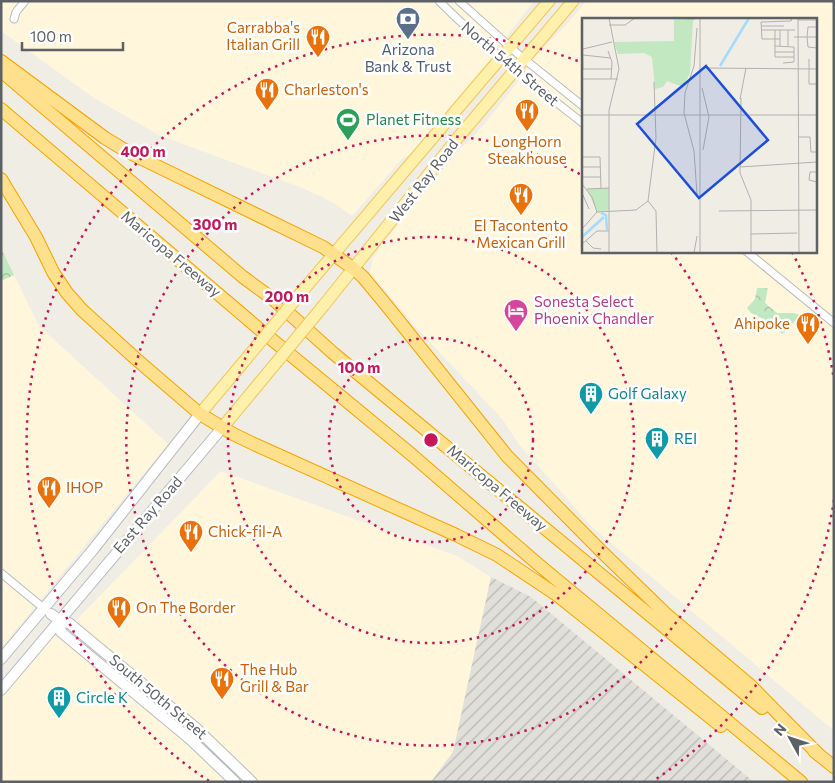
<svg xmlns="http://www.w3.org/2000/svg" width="835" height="783" viewBox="0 0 835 783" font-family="Commissioner,sans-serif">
<defs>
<pattern id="industrial-furrows" width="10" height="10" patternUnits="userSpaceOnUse" patternTransform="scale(1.25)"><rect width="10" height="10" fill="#e1dfd9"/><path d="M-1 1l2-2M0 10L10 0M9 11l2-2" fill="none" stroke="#bab8b4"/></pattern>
<pattern id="park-crowns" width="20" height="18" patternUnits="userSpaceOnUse" patternTransform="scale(1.25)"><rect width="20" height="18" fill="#c2e8c1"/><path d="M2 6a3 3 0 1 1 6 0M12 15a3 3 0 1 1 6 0" fill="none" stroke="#a1bfa1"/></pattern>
</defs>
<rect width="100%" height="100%" fill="#f0ede5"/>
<path fill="#fff6db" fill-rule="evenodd" d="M1 1H534L513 28 487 66 416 150 402 159 352 216 334 203 305 189 159 135 94 98 1 31Z
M586 1H834V731L591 526 518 443 503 420 413 324 370 272 373 258 381 246 457 152 476 134 511 91 538 53 569 22ZM584 19H816V251H584Z
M14 275 39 326 168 444 1 648V281Z
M221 471 457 556 491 577 453 752 431 782H1V698L50 639 56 635 61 636Z"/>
<path fill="url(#industrial-furrows)" d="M491 577 531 597 754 782H431L453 752Z"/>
<path fill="url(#park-crowns)" d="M1 248 14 275 1 281Z
M757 288H768L765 303 777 313H793L800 315 787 330 782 334 772 323 751 313 747 308 755 299Z"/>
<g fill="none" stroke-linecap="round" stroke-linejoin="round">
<defs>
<path id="street" d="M439 1C484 46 534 85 584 124
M459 1 518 54 584 107
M14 19 16 12 25 1
M746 251 834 323
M1 573 47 611"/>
<path id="secondary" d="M51 614 59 620 69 623 196 728 252 782
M59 620 61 632 191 740 235 782
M1 659 92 551 200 414
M1 690 222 428"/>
<path id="primary" d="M305 288 549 1
M324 305 456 140 573 1
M200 414 246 359
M222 428 266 375"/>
<path id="highway" d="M1 61 105 138 128 152 323 247 354 269 363 277 387 306 507 456 601 551 666 614 750 685 820 756
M1 71 243 277 273 299 333 353 762 708
M1 109 258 328 412 455 539 565 801 782
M1 179 36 237 53 272 67 293 82 310 136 359 200 414 233 434 256 445 456 535 497 555 557 595 721 726
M814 751 834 767"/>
</defs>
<use href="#street" stroke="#b8bbbf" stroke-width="9"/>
<use href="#secondary" stroke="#b8bcc1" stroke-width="12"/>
<use href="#primary" stroke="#f5c659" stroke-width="13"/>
<use href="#highway" stroke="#f5a300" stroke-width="14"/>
<use href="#street" stroke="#fff" stroke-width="7"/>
<use href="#secondary" stroke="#fff" stroke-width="10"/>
<use href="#primary" stroke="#fff0ab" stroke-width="11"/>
<use href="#highway" stroke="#ffe08d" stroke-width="12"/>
<defs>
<path id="primary-bridge" d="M246 359 305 288
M266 375 324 305"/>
</defs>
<use href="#primary-bridge" stroke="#f5c659" stroke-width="13" stroke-linecap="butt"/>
<use href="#primary-bridge" stroke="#fff0ab" stroke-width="11"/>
</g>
<g fill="none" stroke="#c2185b" stroke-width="2.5" stroke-dasharray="2.5 5">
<circle cx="431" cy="440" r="102"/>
<circle cx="431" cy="440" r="203"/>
<path d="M671 252A305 305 0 1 1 583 176"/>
<path d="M834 500A407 407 0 0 1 653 781M209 781A407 407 0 0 1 583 63M792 252A407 407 0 0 1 834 380"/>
</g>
<defs>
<symbol id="bank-pin" viewBox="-11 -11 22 30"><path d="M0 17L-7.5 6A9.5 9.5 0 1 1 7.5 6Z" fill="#5c6f8a" stroke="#fff"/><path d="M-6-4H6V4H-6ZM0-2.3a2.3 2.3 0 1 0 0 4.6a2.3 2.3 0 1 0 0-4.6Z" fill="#fff"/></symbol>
<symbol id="restaurant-pin" viewBox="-11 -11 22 30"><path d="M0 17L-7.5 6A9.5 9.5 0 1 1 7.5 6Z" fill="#e8710a" stroke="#fff"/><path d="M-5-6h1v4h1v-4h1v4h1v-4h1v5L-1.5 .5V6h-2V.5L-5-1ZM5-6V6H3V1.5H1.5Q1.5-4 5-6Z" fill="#fff"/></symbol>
<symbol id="stadium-pin" viewBox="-11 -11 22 30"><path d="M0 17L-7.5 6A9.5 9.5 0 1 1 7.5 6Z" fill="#2e9e5b" stroke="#fff"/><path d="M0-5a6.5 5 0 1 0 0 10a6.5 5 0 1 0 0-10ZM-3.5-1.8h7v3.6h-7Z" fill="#fff"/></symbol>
<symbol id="hotel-pin" viewBox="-11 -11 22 30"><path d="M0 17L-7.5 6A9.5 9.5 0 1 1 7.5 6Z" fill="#d1479c" stroke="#fff"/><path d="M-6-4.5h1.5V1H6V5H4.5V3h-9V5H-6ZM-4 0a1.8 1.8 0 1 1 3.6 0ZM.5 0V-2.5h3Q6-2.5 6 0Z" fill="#fff"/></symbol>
<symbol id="building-pin" viewBox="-11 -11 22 30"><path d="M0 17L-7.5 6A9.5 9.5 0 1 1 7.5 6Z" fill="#0f9aa8" stroke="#fff"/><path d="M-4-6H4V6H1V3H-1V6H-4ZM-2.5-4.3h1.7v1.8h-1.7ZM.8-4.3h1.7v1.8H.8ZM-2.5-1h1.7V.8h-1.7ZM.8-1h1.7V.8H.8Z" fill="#fff"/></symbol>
</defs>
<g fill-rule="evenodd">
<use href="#bank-pin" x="394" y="5" width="28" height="38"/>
<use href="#restaurant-pin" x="304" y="23" width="28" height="38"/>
<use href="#restaurant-pin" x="253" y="76" width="28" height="38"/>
<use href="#restaurant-pin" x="513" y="97" width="28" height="38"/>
<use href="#stadium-pin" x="334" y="106" width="28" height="38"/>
<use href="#restaurant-pin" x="507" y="181" width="28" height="38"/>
<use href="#hotel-pin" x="502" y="297" width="28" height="38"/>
<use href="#restaurant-pin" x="794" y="310" width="28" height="38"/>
<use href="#building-pin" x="577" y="380" width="28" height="38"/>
<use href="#building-pin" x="643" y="425" width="28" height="38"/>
<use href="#restaurant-pin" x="35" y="474" width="28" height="38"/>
<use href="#restaurant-pin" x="177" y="518" width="28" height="38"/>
<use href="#restaurant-pin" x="105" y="594" width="28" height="38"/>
<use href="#restaurant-pin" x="208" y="665" width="28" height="38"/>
<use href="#building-pin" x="45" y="684" width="28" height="38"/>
</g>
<g text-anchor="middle" stroke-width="5" stroke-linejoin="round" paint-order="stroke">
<g font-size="15" fill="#c56008" stroke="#fff" text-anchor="start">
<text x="300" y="33" text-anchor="end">Carrabba's<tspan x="300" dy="17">Italian Grill</tspan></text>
<text x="284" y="95">Charleston's</text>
<text x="527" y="147" text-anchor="middle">LongHorn<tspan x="527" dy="17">Steakhouse</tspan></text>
<text x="521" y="231" text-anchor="middle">El Tacontento<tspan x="521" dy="17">Mexican Grill</tspan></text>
<text x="790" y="329" text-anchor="end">Ahipoke</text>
<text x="66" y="493">IHOP</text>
<text x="208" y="537">Chick-fil-A</text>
<text x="136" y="613">On The Border</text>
<text x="240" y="675">The Hub<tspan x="240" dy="17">Grill &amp; Bar</tspan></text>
</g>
<g font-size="15" fill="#4e5e75" stroke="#fff">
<text x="408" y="55">Arizona<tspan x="408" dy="17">Bank &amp; Trust</tspan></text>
</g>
<g font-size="15" fill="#5d6166" stroke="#fff">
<text transform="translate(510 64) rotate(40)" y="5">North 54th Street</text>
<text transform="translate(424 181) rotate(-52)" y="5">West Ray Road</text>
<text transform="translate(171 254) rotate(40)" y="5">Maricopa Freeway</text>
<text transform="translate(497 488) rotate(40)" y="5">Maricopa Freeway</text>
<text transform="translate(148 515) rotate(-49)" y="5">East Ray Road</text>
<text transform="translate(158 697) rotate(40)" y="5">South 50th Street</text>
</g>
<g font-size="15" fill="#27864d" stroke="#fff" text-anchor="start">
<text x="366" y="125">Planet Fitness</text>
</g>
<g font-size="15" fill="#b23c85" stroke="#fff" text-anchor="start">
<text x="534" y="307">Sonesta Select<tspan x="534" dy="17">Phoenix Chandler</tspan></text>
</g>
<g font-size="15" fill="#0d838f" stroke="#fff" text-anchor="start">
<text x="608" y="399">Golf Galaxy</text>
<text x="674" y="444">REI</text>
<text x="76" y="703">Circle K</text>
</g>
</g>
<g transform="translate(582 18)">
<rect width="235" height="235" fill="#f0ede5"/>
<path d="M92 2H111L108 55 101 69 85 63 81 69 73 71 70 39 62 35 36 36 32 24 92 23ZM27 170V193L15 194 5 171Z" fill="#c2e8c1"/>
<path fill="none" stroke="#a6daff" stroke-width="2.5" d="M90 0 113 1M138 48 167 0M19 195 24 197 25 212M0 219 22 199"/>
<path fill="none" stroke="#b1b1ae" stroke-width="1" d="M27 0 37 51 27 92V235M118 0V235M216 0 217 235M216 2H235M27 7H43L53 0M179 8H202M235 9H226L225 19 226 29 235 30M179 12H213M193 12V39H212M198 12V28M206 12V28M0 14 1 51M212 19H235M198 21H180L179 4 209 3 210 0M193 28 212 29V44L201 45M1 31 30 24M26 33 30 44 29 61M193 34H212M1 37 29 40M227 41V66H235M124 50 235 51M1 51H30M0 61H36M120 70 127 99 121 132M159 80 158 155 169 182V235M158 81 164 50M0 97H235M216 119H228L229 134H235M0 139H18L19 170M0 149H18M158 149 235 144M235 154H228L227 162 235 164M0 159H19M0 166 10 179 15 194M5 171 27 170M0 175 7 191M115 176 112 133 102 95 103 75 112 48 115 10M66 183 74 193 75 235M137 193 235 192M0 211 15 194 54 192 66 183 74 120 72 64M169 216 215 215M4 223 11 230 19 231M0 226 15 213H27M112 235 115 218"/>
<path fill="#1d4ed8" fill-opacity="0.15" stroke="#1d4ed8" stroke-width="2.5" d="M124 48 186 122 117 180 55 106Z"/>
<rect width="235" height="235" fill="none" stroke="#5d6166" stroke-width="2.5"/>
</g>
<circle cx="431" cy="440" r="8" fill="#c2185b" stroke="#fff" stroke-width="2.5"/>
<g font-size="15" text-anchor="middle" font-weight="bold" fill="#c2185b" stroke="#fff" stroke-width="5" stroke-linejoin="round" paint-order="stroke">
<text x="143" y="157">400 m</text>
<text x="215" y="230">300 m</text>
<text x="287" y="302">200 m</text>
<text x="359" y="373">100 m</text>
</g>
<rect width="835" height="783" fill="none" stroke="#5d6166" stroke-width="5"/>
<g transform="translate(790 738) rotate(310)" stroke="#ffffff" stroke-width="4" paint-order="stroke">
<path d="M0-4L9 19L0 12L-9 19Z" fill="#5d6166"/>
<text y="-8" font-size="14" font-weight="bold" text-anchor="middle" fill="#5d6166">N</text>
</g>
<path d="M22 42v8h101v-8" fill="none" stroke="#5d6166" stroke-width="2.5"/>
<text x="30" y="42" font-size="15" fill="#5d6166" stroke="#ffffff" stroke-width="4" paint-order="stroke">100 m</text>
</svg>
